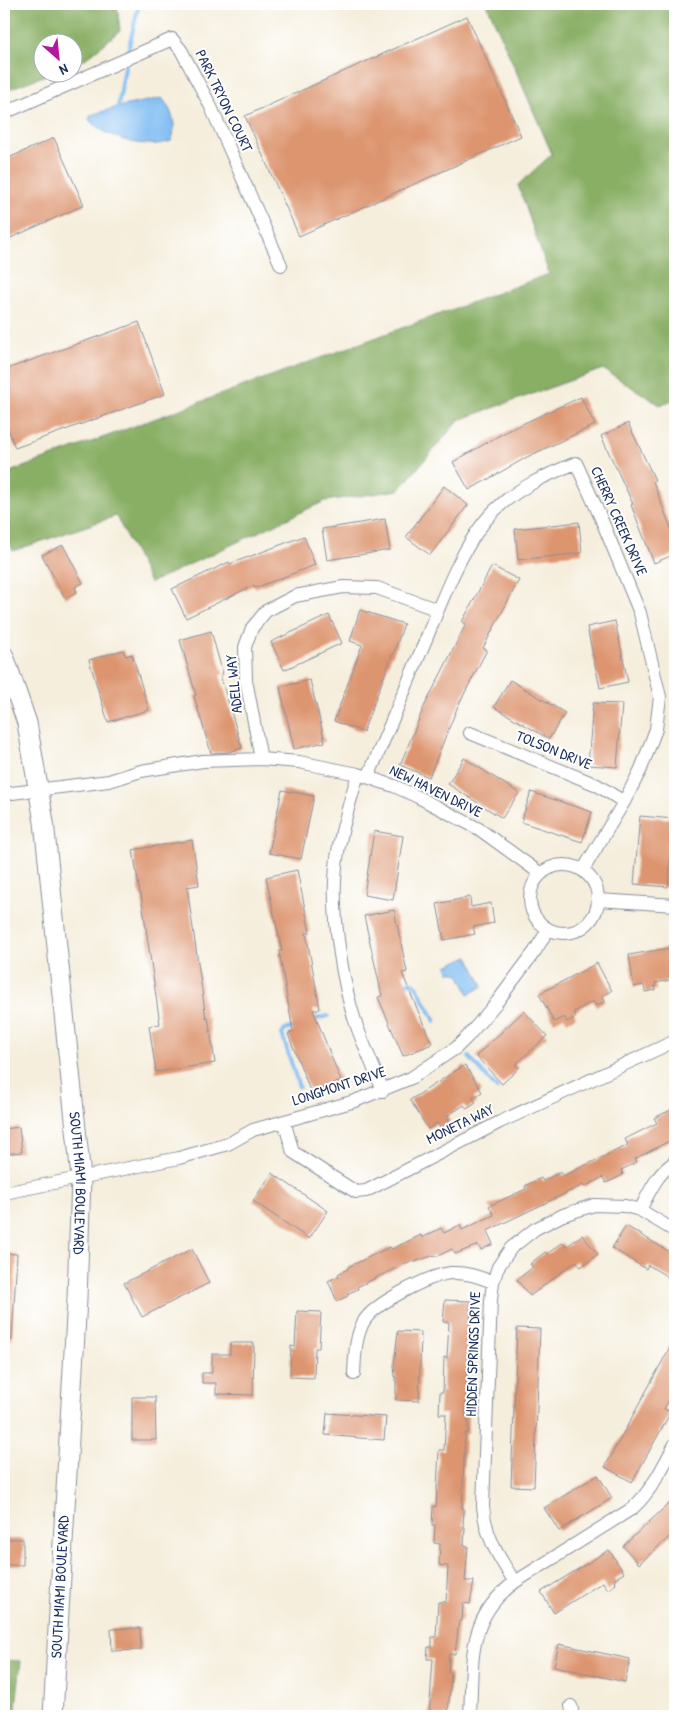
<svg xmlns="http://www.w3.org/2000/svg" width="679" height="1720" viewBox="0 0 679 1720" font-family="'Patrick Hand',sans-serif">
<rect width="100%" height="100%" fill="#fff"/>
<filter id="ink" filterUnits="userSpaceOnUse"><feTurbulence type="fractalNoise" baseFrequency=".02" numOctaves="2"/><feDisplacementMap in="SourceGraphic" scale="10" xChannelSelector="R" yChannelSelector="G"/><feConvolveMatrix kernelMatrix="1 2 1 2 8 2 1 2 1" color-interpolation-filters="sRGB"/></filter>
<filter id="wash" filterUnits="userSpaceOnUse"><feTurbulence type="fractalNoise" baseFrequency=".0096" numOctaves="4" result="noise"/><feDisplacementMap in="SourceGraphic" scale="20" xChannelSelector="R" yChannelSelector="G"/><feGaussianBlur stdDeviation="1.12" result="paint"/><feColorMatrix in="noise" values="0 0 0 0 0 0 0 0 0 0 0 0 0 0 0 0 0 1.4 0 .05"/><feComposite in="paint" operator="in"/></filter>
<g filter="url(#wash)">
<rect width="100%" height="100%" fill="#f5eedc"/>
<path fill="#89af65" stroke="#526f62" d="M4 4H117L120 31 85 59 73 64 72 42H42V72L51 73 4 91Z
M487 4H675V399L660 405 603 369 459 420 399 490 325 501 150 583 116 516 13 551 4 532V474L549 274 518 185 552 154Z
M4 1660 21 1661 15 1716H4Z"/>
<path fill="#7fbcf2" stroke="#4d76a8" d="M162 98C172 110 178 126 171 141 147 150 107 139 89 120L91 115 118 107Z
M468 956 483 986 469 994 459 974 450 972 447 966Z"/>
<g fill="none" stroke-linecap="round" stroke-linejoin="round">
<path stroke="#7fbcf2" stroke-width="4" d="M127 55 139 4
M118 107 126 62
M402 984 411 982 416 985 435 1021
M313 1020 328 1016
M297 1026 285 1030 282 1034 299 1087
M469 1057 497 1089"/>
</g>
<g id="blocks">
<path fill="#dd956f" d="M467 16 521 136 299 236 245 116Z
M54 138 84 205 4 241V160Z
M139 322 165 394 15 448 4 417V370Z
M581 397 595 425 529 456 469 490 453 462 509 430Z
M628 423 655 480 653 481 675 539V554L654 563 631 505 633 504 601 436Z
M444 486 468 505 430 555 406 537Z
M385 519 390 550 327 560 322 529Z
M579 522 582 553 518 560 515 529Z
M304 536 315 565 255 588 254 585 186 618 172 589 229 562 230 564Z
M63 545 83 583 75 587 77 592 65 598 42 555Z
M492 566 519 580 483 648 487 650 458 706 429 777 400 765 424 707 466 624 462 622Z
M360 610 404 624 393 655H392L363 732 334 721 362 645 350 641Z
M329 615 342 643 284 670 271 642Z
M615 621 628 682 600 688 587 627Z
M211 631 223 674 220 675 242 748 229 752 211 753 194 696 196 695 180 640Z
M123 650 126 656 132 654 149 710 108 722 89 660Z
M310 680 325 742 294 749 280 687Z
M510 680 565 713 549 739 494 707Z
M593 703 622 704 617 767 588 765Z
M464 758 519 793 502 818 448 784Z
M282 790 314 796 301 859 269 853Z
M531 792 592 812 582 842 521 822Z
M640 816 674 819 668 887 634 884Z
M374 831 403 836 393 900 364 895Z
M192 840 199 885 187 887 206 1018 208 1017 215 1063 156 1072 149 1026 160 1024 141 894H140L133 850Z
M297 870 310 933H306L320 1009 313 1010 341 1081 311 1093 288 1034 293 1031 279 951H282L266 877Z
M470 897 471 907 491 903 494 923 473 927 475 934 444 940 437 904Z
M394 910 407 972 402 973 432 1044 403 1056 378 997 382 996 364 916Z
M675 947V979L655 983 656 990 645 992 644 985 634 987 629 955Z
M597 963 612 991 602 996 605 1001 596 1006 593 1001 574 1012 576 1017 567 1022 564 1017 554 1022 539 994Z
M524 1011 547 1036 515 1065 519 1068 502 1084 476 1056Z
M465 1065 482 1092 473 1098 476 1103 467 1109 464 1105 447 1116 450 1121 440 1128 437 1123 428 1129 410 1100Z
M675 1108V1138L635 1159 637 1162 621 1170 623 1175 606 1183 603 1177 584 1187 583 1185 487 1231 493 1244 481 1250 478 1245 455 1254 452 1249 436 1257 435 1255 414 1262 413 1260 357 1287 358 1289 347 1294 348 1296 337 1301 328 1281 339 1276 338 1274 348 1269V1267L390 1247 392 1249 421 1235 422 1238 441 1228 444 1233 460 1225 462 1230 494 1215 489 1206 526 1189 525 1186 541 1178 543 1181 561 1172 563 1176 628 1145 625 1139 657 1123 654 1118Z
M19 1127 22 1152 4 1154V1129Z
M272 1173 328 1211 309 1239 253 1201Z
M626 1226 675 1255V1281L648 1265 646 1269 612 1248Z
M582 1235 598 1254 581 1267 576 1261 530 1296 517 1280 533 1267 530 1264 545 1252 547 1254 562 1243 566 1247Z
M192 1249 209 1283 142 1317 124 1283Z
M4 1253 17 1254 12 1340H4Z
M445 1300 471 1301 469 1358H470V1369H467L466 1393V1415H468V1433H465L462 1508 464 1509 463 1527H465L464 1545 468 1546 465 1581H474L470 1604 463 1603 462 1621H459L455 1654H449L448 1673 451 1674 448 1716H429L433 1659H427L428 1647H432V1637H436L438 1602H446L448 1566 439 1565 440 1544 434 1543 435 1525H432L433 1506 436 1507 439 1450H444L446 1414H439L440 1392H443L444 1357 447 1358 449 1322H443Z
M297 1311 321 1312 319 1348H315L314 1378 290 1377 291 1346 295 1347Z
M517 1328 540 1329 534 1487 511 1486Z
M398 1331 421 1332 419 1401 396 1400V1377H395L394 1365Z
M675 1338V1389L664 1409 671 1412 632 1482 605 1467Z
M230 1343H254L253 1395 216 1394V1383H202V1373H212V1354H230Z
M132 1397H155L156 1440H132Z
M327 1413 386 1417 384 1440 325 1435Z
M598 1475 612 1498 559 1531 544 1508Z
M675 1498V1532L639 1564 623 1546Z
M4 1539H23V1565H4Z
M609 1550 624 1573 614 1579 616 1584 608 1590 603 1582 554 1613 541 1592Z
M140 1628 141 1650 112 1651 111 1629Z
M559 1644 630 1659 625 1682 554 1666Z"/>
</g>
</g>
<g filter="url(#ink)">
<use href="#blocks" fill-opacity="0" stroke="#888e9d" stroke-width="1"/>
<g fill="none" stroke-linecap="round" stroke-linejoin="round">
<defs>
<path id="street" d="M4 113 172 39 181 50 210 105 281 265
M470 733 597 785 624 802
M261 759 246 680 245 647 252 628 266 611 295 596 343 587 377 588 438 610
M358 774C348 809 336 845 335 881 333 922 343 986 356 1024 364 1046 374 1068 383 1091
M368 777C388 731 407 684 427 637 443 597 464 541 494 511 517 488 546 475 576 463L600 516 640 613 660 697 656 729 641 769 624 802 583 870
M4 794 109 781 141 771 203 761 261 759 299 762 358 774 394 786 418 797 479 829 541 874
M530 899a34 34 0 1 1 68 0a34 34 0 1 1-68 0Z
M599 900 675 905
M284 1121 293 1152 356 1192 366 1191 500 1122 675 1041
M4 1193 179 1158 228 1144 253 1130 355 1101 411 1078 456 1048 468 1036 497 1002 535 951 548 930
M640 1210C650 1191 657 1173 675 1162
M354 1374C355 1356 355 1337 364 1321 375 1303 430 1275 451 1273 466 1272 479 1277 493 1282
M515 1582C499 1558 485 1536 483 1506L491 1300 493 1282 498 1267 511 1248 535 1229 563 1215 594 1205 625 1206 640 1210 675 1231
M571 1706 573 1716
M470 1716C473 1661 466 1618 515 1582L633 1508C652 1490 663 1467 675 1444"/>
<g id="primary">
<path id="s1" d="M4 656 27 723 44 822 81 1177 77 1299 53 1716"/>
</g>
</defs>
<use href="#street" stroke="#888e9d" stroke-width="14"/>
<use href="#primary" stroke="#888e9d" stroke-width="21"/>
<use href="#street" stroke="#fff" stroke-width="12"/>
<use href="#primary" stroke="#fff" stroke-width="19"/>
</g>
</g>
<g text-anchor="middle" stroke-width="4" stroke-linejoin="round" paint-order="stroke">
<g font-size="15" fill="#1b2f5e" stroke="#fff">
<text transform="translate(224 101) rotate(64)" y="5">PARK TRYON COURT</text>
<text transform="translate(619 521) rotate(66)" y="5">CHERRY CREEK DRIVE</text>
<text transform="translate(234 684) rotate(-96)" y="5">ADELL WAY</text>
<text transform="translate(554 750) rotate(22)" y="5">TOLSON DRIVE</text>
<text transform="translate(436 791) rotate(26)" y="5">NEW HAVEN DRIVE</text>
<text transform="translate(339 1086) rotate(-18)" y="5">LONGMONT DRIVE</text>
<text transform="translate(460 1124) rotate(-26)" y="5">MONETA WAY</text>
<text dy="5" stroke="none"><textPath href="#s1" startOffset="534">SOUTH MIAMI BOULEVARD</textPath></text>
<text transform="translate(473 1354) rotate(-88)" y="5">HIDDEN SPRINGS DRIVE</text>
<text transform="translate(60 1587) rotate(-87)" y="5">SOUTH MIAMI BOULEVARD</text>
</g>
</g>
<rect width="679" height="1720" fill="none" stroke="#fff" stroke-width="20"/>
<g transform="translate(58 58) rotate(153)"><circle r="24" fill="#ffffff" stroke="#a4acbf"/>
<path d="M0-4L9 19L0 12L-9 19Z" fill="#b5179e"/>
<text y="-8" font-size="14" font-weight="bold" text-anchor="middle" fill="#1b2f5e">N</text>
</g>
</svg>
